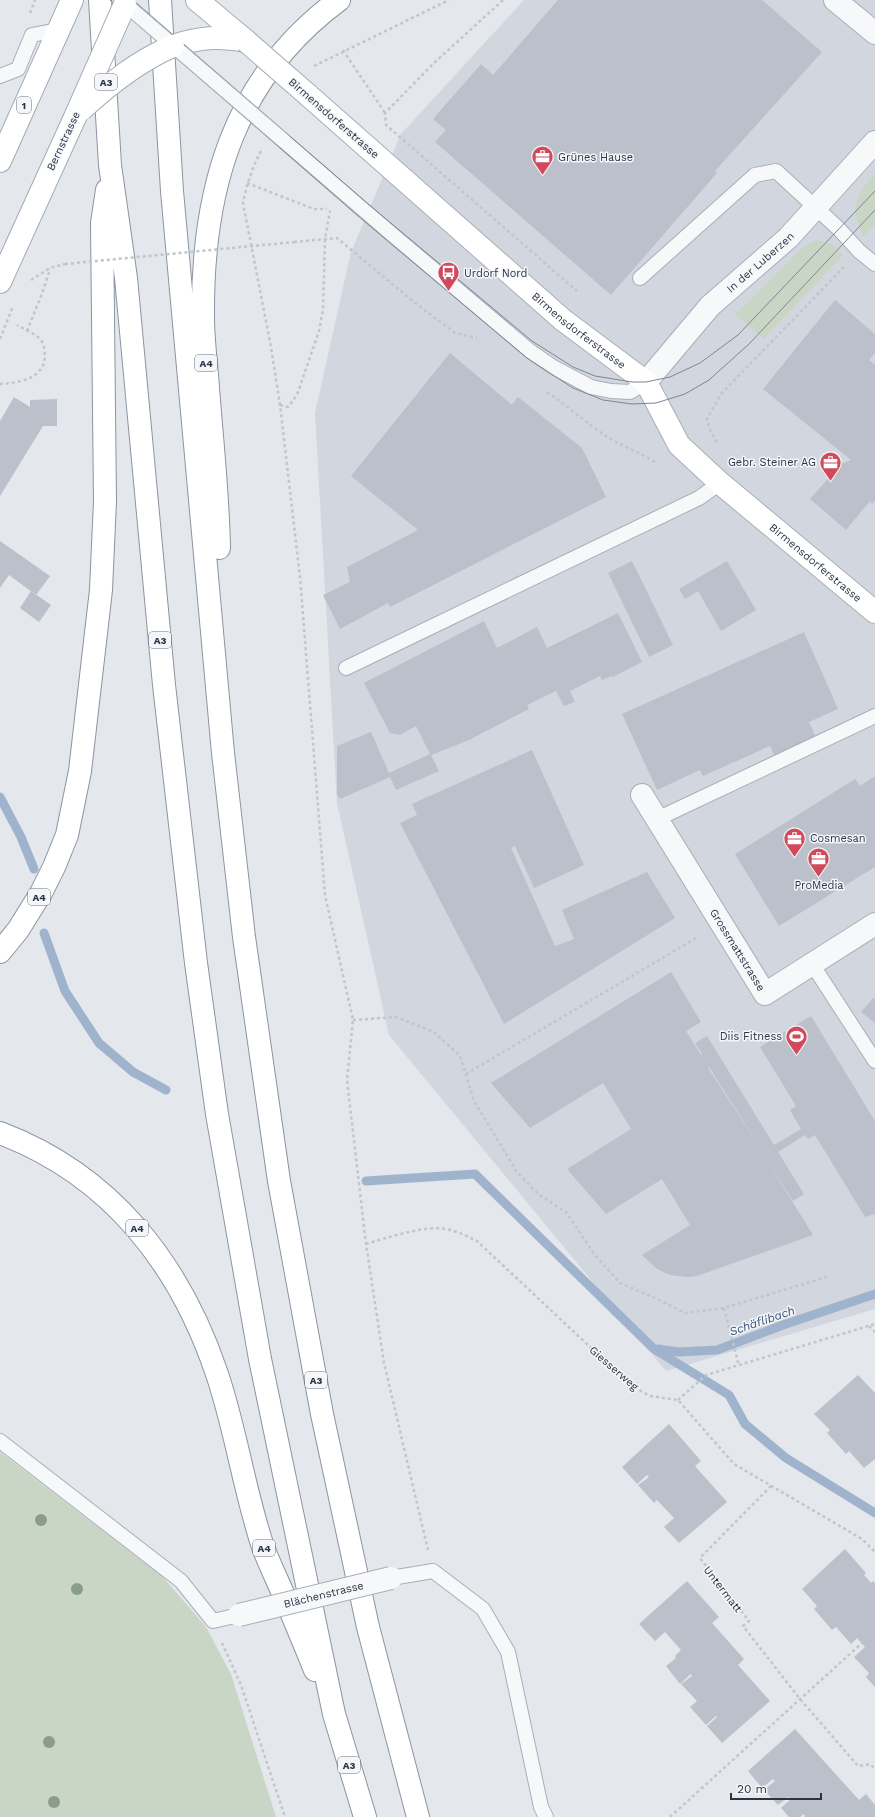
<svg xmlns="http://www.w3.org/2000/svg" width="875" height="1817" viewBox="0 0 875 1817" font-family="'Work Sans',sans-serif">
<rect width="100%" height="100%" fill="#e4e7ec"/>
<path fill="#d2d6de" d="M524 0H875V1309L666 1371 389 1035 337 803 315 413 351 252 401 134Z"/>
<path fill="#c9d6c5" d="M875 173V224L864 236C848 209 856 195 875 173Z
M818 240 833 245 843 255 764 339 735 314 801 249 808 244Z
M0 1452 163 1577 206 1627 231 1674 276 1817H0Z"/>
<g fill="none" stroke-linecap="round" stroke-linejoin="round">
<path stroke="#9fb4cc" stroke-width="9" d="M0 797 21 837 34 869
M44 933 65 991 99 1043 133 1072 166 1090
M366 1181 475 1174 654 1349 729 1395 745 1424 786 1458 875 1513
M658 1349 679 1352 717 1350 783 1325 875 1294"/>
</g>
<path fill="#bbc0ca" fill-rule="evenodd" d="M558 0H762L822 52 715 171 717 173 611 295 435 142 446 130 433 119 481 64 493 75Z
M835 300 875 334V353L869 360 875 365V500L872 504 870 501 846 530 810 499 841 464 851 460 763 389Z
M450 353 512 405 518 397 582 448 606 497 390 607 388 603 340 629 323 595 350 582 347 567 418 530 351 476Z
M14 397 30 407V400L57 399V426H43L0 496V421Z
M0 541 50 576 36 595 9 575 0 588Z
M632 561 673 645 649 657 608 573Z
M727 561 756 610 721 631 698 591 685 599 679 589Z
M31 591 51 605 39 622 20 608Z
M618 613 642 662 613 677 612 676 602 680 600 676 570 691 575 702 564 706 556 691 527 705 529 709 469 740 431 755 439 771 396 790 390 777 340 799 337 794V746L371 732 389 773 430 754 416 726 400 735 390 733 364 683 484 621 497 648 537 627 547 648Z
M804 632 838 709 809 722 818 742 777 761 770 746 703 776 700 770 657 790 622 714Z
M532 750 584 865 534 888 515 846 511 848 555 946 574 939 562 910 647 872 675 918 504 1024 400 823 417 815 412 804Z
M875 776V867L779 926 735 854 855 779 860 786Z
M671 972 701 1022 686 1031 701 1055 702 1054 695 1043 707 1036 774 1145 801 1129 790 1110 796 1106 760 1047 811 1016 875 1121V1214L865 1217 815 1135 808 1139 805 1135 778 1152 804 1194 793 1201 766 1159 813 1235 697 1276 688 1277 670 1275 657 1269 642 1255 690 1225 662 1179 606 1214 567 1169 631 1129 603 1083 530 1128 491 1083ZM709 1067 763 1152 708 1068Z
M873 998 875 999V1023L861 1012Z
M858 1375 875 1393V1459L864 1468 849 1451 846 1454 827 1433 830 1430 814 1414Z
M669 1424 701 1461 695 1466 727 1502 679 1543 664 1527 674 1518 657 1500 654 1503 638 1485 649 1477 647 1475 637 1484 622 1467Z
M845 1549 866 1573 864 1575 871 1583 873 1581 875 1583V1687L866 1677 869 1673 854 1657 865 1647 857 1638 851 1644 836 1627 832 1630 814 1609 817 1606 802 1589Z
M687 1581 719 1617 712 1623 744 1659 738 1665 770 1701 722 1743 707 1726 717 1717 716 1716 706 1725 690 1707 697 1701 681 1684 692 1676 691 1674 680 1684 666 1666 676 1658 675 1656 681 1650 665 1632 655 1641 639 1624Z
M795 1729 859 1800 866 1794 875 1805V1817H804L805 1816 804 1814 800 1817H789L781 1808 791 1799 790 1798 788 1797 778 1805 764 1790 775 1781 773 1779 762 1788 748 1771Z"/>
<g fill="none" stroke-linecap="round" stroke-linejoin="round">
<defs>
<path id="service" d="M0 76 18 69 32 35 58 30
M284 141 394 236 530 351 553 367 591 387 611 391 630 392 646 382
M640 278 755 175 776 171 839 229 859 251 875 264
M346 668 699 498 720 483
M657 819 875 716
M812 964 875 1061
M0 1441 181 1581 213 1621 239 1615
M391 1578 433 1571 483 1609 508 1652 541 1807 546 1817"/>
<g id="minor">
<path d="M835 0 875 33"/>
<path id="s1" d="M646 382 710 306 788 238 875 142"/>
<path id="s2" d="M642 795 765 994 875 924"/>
</g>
<g id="secondary">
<path d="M197 0 246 41"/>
<path id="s3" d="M308 95 563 320 646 382 679 445 720 483 875 612"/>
</g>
<path id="primary" d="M173 46C200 37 218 36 246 41
M0 161 72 0
M0 282 76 115"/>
<path id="motorway" d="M100 0 110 165 126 278 164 685 196 963 217 1114 260 1359 334 1714 365 1817
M160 0 172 191 223 753 244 937 279 1181 322 1414 368 1627 418 1817
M219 548C218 490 211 432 207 374 205 355 203 335 203 316 202 190 233 78 339 0
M0 952 18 930 41 893 54 867 67 835 80 771 101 590 105 501 102 223 107 190
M0 1133C111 1175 180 1264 217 1374 236 1430 244 1490 263 1547 268 1561 275 1575 281 1589 293 1616 304 1643 315 1670"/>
</defs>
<use href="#service" stroke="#a9aeb7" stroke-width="16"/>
<use href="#minor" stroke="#a9aeb7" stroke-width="24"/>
<use href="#secondary" stroke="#a9aeb7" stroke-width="24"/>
<use href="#primary" stroke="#a3abb8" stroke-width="24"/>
<use href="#motorway" stroke="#8b94a3" stroke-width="24"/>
<path stroke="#c2c5cb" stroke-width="2.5" stroke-dasharray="3 3" stroke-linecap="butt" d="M503 0 433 64 385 113 386 125 577 291
M30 13 35 0
M343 50 385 113
M314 66 449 0
M261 151C252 168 247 184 243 203L271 347 280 405 300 577 325 895 353 1020 347 1080 366 1244 384 1363 428 1550
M247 183 314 209H327
M294 242 337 238 414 302 455 333 477 338
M31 280 50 268 65 264
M27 331 43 291 50 269
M0 339 13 306
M0 384C18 383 45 379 45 355 44 349 44 342 39 338 33 333 24 329 17 325
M547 392C568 406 586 423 606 436 623 447 642 453 658 464
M280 405 288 407 297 395 319 331 323 309 325 239 330 211
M717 442 711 433 707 419 721 394 844 267
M353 1020 396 1017 434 1032 460 1056 474 1101 517 1172 537 1193 567 1213 594 1254 620 1283 653 1297 685 1313 724 1308 827 1277
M466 1074 698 937
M366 1244C386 1238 425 1225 445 1229 457 1231 467 1236 477 1241L620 1375 637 1389 650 1396 678 1400 734 1464 862 1539 875 1552
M724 1308 739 1366
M869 1326 875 1332
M678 1400 706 1375 875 1324
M771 1486 700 1558 749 1621 743 1626 800 1699 858 1766 870 1764 875 1769
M222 1643 241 1685 285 1817
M670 1817 862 1643"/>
<use href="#service" stroke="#f7f8fa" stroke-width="14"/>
<use href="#minor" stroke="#f7f8fa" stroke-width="22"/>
<use href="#secondary" stroke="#fff" stroke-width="22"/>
<use href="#primary" stroke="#fff" stroke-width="22"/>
<use href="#motorway" stroke="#fff" stroke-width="22"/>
<path stroke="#7d8696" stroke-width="1" d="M110 0 358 216 527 358 573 388 603 400 632 404 656 403 685 394 709 380 749 344 875 210
M133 0 368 204 532 341 573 367 595 376 632 382H646L670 377 700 363 738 335 875 191"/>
<defs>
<path id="service-bridge" d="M125 4 284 141"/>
<g id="minor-bridge">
<path id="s4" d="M239 1615 391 1578"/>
</g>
<path id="secondary-bridge" d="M246 41 308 95"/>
<path id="primary-bridge" d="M81 110C109 84 138 61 173 46
M76 115 125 4"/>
</defs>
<use href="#service-bridge" stroke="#a9aeb7" stroke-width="16" stroke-linecap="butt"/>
<use href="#minor-bridge" stroke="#a9aeb7" stroke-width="24" stroke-linecap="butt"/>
<use href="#secondary-bridge" stroke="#a9aeb7" stroke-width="24" stroke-linecap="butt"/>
<use href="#primary-bridge" stroke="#a3abb8" stroke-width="24" stroke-linecap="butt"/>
<path stroke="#c2c5cb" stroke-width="2.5" stroke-dasharray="3 3" stroke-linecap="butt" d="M65 264 294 242"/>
<use href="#service-bridge" stroke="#f7f8fa" stroke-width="14"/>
<use href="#minor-bridge" stroke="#f7f8fa" stroke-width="22"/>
<use href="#secondary-bridge" stroke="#fff" stroke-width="22"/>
<use href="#primary-bridge" stroke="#fff" stroke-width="22"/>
</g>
<g fill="#899d89">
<circle cx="41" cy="1520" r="6"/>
<circle cx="77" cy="1589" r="6"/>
<circle cx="49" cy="1742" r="6"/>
<circle cx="54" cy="1802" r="6"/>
</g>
<defs>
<symbol id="office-pin" viewBox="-11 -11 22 30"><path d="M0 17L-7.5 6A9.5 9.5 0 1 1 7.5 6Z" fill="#d1495b" stroke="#f4f6f9"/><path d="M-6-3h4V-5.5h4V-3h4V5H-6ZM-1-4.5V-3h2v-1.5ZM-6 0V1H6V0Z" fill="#fff"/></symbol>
<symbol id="bus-pin" viewBox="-11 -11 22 30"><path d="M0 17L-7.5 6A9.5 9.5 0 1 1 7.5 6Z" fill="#d1495b" stroke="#f4f6f9"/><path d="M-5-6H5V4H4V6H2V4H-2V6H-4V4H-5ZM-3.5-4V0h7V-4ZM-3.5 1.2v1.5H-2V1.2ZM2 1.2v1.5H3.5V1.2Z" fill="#fff"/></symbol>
<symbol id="stadium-pin" viewBox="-11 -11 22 30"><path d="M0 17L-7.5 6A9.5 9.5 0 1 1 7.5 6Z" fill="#d1495b" stroke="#f4f6f9"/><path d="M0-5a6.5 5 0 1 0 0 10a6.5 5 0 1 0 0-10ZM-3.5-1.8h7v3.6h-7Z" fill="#fff"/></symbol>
</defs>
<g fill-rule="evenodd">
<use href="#office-pin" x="530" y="144" width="25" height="34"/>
<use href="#bus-pin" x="436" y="260" width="25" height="34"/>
<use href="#office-pin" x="818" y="450" width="25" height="34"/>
<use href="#office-pin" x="782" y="826" width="25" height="34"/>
<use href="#office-pin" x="806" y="846" width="25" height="34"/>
<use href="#stadium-pin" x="784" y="1024" width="25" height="34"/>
</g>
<g text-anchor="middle" stroke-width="3" stroke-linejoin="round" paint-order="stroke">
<g fill="#f4f6f9" stroke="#676e7b" stroke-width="1">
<rect x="95" y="74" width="22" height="16" rx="3"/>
<rect x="17" y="97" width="14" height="16" rx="3"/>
<rect x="195" y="355" width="22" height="16" rx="3"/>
<rect x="149" y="632" width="22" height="16" rx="3"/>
<rect x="28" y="889" width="22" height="16" rx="3"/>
<rect x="126" y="1220" width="22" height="16" rx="3"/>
<rect x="305" y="1372" width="22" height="16" rx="3"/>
<rect x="253" y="1540" width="22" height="16" rx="3"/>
<rect x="338" y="1757" width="22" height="16" rx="3"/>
</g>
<g font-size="10" font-weight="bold" fill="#2b3445">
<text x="106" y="86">A3</text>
<text x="24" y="109">1</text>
<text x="206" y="367">A4</text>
<text x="160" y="644">A3</text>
<text x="39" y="901">A4</text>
<text x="137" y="1232">A4</text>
<text x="316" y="1384">A3</text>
<text x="264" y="1552">A4</text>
<text x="349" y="1769">A3</text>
</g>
<g font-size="11" fill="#2b3445" stroke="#f4f6f9">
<text transform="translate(334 118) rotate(41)" y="4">Birmensdorferstrasse</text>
<text transform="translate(63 141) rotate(-65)" y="4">Bernstrasse</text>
<text dy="4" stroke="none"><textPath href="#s1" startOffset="166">In der Luberzen</textPath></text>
<text dy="4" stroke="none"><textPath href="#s3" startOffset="359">Birmensdorferstrasse</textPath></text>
<text dy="4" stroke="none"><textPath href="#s3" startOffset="695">Birmensdorferstrasse</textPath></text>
<text dy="4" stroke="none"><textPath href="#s2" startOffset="182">Grossmattstrasse</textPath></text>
<text transform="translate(614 1368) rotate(41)" y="4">Giesserweg</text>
<text transform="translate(723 1589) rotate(52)" y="4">Untermatt</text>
<text dy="4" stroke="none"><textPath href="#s4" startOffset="87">Blächenstrasse</textPath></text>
</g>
<g font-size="11" fill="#2b3445" stroke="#f4f6f9" text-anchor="start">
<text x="558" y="161">Grünes Hause</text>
<text x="464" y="277">Urdorf Nord</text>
<text x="816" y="466" text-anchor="end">Gebr. Steiner AG</text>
<text x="810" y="842">Cosmesan</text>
<text x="819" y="889" text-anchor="middle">ProMedia</text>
<text x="782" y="1040" text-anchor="end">Diis Fitness</text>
</g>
<g font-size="12" font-style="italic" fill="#34527a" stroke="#f4f6f9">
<text transform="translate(762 1321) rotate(-19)" y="4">Schäflibach</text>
</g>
</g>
<path d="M731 1793v6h90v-6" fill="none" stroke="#2b3445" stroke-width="2"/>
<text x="737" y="1793" font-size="12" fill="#2b3445" stroke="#f4f6f9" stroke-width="3" paint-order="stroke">20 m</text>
</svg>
